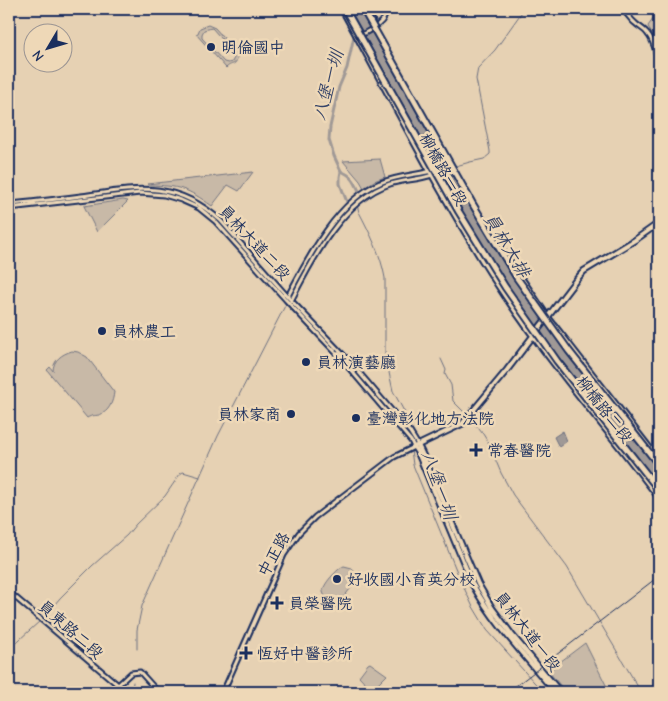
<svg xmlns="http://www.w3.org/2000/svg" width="668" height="701" viewBox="0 0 668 701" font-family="'Comic Neue','LXGW WenKai TC',sans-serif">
<rect width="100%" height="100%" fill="#e6d1b3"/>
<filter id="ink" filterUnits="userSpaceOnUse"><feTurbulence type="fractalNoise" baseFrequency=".02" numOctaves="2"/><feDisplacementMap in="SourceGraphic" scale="10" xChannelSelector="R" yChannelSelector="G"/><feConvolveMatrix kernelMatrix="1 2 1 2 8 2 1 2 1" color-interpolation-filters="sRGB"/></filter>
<g filter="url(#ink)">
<path fill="#c8b9a7" stroke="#727482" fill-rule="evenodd" d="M659 11V52L648 26Z
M208 25 215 28 238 54C236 68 233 61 226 68L196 34 198 33 200 28ZM212 28 234 53V58L232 62 228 63 224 62 202 38V34L204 30Z
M380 159 385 177 374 181 364 188 360 181 343 161Z
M253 172 239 191 228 185 212 206C187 188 179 186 149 185L147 184Z
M123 200 128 201 97 232 84 206Z
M72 351 78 352 87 357 114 392C113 402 109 412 99 415 94 416 92 415 87 418L47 370 50 367 53 371C53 360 62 354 72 351Z
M344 566 352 568 356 575 360 571 362 574 335 608 333 606 336 602 327 600C326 598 324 595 323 592 322 585 338 568 344 566Z
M585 643 607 687 599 692H566L548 671Z
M370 663 387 675 372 690 359 676 368 664Z"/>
<path fill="#a09996" stroke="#6b6f80" d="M350 9H360L444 160 436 164Z
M451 169 486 233 546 325 659 468V487L542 339 489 258 441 176Z
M563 431 567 441 559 447 554 437Z"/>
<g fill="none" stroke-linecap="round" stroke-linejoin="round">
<path stroke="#6b6f80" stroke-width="1" d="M456 166 470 162 484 159 490 154V151L476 79 478 68 495 50 524 9
M357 205 359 212C370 233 381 255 385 278V354L393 391 405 413 407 425
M331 230 343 214 353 204
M289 299 311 260 328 233
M441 359 446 370 445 374 451 385 453 401 467 415
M470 418 483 434 488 442 501 473 513 495 567 567 641 692
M410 442 413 465 459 577 472 605 487 630 543 692
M43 618 60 598 92 566 127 535 136 524 165 496 180 474 183 472 200 477
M9 649 40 621
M137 649V630L142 606 218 436 287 302
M132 692 133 682"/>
<path stroke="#a09996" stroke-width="3" d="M376 23 382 18 380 9
M439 158 448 174
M341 171C352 176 354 180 359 191
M347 202 340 184V177L341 171 334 156 329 140 330 127 339 87 347 68 354 36 356 35"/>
<defs>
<path id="tertiary" d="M622 9C627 13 630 19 635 23 639 27 644 29 647 33 658 46 659 67 659 82
M359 37C369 29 379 28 385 16L383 9
M9 204C33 202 57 199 81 196 137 188 175 179 221 221L287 296 351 363 410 432 418 445
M9 208 140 193 164 195 181 200 199 208 215 221 286 300 338 355 411 441 414 447 394 457 386 463 315 517 299 533 284 555 223 692
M288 296C308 258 338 200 380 183 396 176 415 175 432 171 438 169 443 165 449 163
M291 301C312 260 343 199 390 184 410 178 434 180 450 165
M9 592 118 685 131 673 140 672 158 692"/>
<path id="secondary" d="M342 9C395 105 444 204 505 296 552 366 608 430 659 498
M366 9 372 20
M505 254 547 316 659 460
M418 445 426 462 478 584 492 608 512 635 560 692
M555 692C526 657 495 625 473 585L419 455 414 447 462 424 507 370 576 280 584 271 635 240 659 223"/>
</defs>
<use href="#tertiary" stroke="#1b2f5e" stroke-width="7"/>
<use href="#secondary" stroke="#1b2f5e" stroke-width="8"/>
<use href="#tertiary" stroke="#eed8b7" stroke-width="3"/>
<use href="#secondary" stroke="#eed8b7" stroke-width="4"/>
<path stroke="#1b2f5e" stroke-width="1" d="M508 692 659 576"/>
<defs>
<path id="trunk-bridge" d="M345 9 459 212 505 287 557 361 659 490
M363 9 472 203 517 278 569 351 659 465"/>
</defs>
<use href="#trunk-bridge" stroke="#1b2f5e" stroke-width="9" stroke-linecap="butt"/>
<use href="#trunk-bridge" stroke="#eed8b7" stroke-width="5"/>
</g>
</g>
<g fill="#1b2f5e" stroke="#eed8b7" stroke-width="2">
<circle cx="211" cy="47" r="5"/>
<circle cx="102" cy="331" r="5"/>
<circle cx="306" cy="362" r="5"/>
<circle cx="291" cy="414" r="5"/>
<circle cx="356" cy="418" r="5"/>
<path d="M473.5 442.5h5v5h5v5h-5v5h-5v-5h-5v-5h5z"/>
<circle cx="337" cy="579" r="5"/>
<path d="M274.5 595.5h5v5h5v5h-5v5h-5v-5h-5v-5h5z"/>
<path d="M243.5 645.5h5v5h5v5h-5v5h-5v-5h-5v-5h5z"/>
</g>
<g text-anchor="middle" stroke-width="5" stroke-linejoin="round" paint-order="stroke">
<g font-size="16" fill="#1b2f5e" stroke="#eed8b7" text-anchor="start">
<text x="221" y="53">明倫國中</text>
<text x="112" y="337">員林農工</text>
<text x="316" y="368">員林演藝廳</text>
<text x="281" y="420" text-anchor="end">員林家商</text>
<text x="366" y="424">臺灣彰化地方法院</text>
<text x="487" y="456">常春醫院</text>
<text x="347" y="585">好收國小育英分校</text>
<text x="288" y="609">員榮醫院</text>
<text x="257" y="659">恆好中醫診所</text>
</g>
<g font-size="16" fill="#1b2f5e" stroke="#eed8b7">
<text transform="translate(444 169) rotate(61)" y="6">柳橋路一段</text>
<text transform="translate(255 242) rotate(47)" y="6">員林大道二段</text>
<text transform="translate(605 409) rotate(52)" y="6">柳橋路二段</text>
<text transform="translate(273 554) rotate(-61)" y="6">中正路</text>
<text transform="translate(71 629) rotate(41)" y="6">員東路二段</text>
<text transform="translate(528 631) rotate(52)" y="6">員林大道一段</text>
</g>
<g font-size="18" font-style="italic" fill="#364469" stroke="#eed8b7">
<text transform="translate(328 85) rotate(-75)" y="6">八堡一圳</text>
<text transform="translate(507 245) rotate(59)" y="6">員林大排</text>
<text transform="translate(439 485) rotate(70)" y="6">八堡一圳</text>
</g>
</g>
<rect width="668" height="701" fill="none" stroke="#eed8b7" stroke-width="30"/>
<rect x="15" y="15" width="638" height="671" fill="none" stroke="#1b2f5e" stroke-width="2" filter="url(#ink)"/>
<g transform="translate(48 48) rotate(232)"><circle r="24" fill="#eed8b7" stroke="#9a9493"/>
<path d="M0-4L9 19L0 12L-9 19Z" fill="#1b2f5e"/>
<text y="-8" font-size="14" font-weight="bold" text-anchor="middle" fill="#1b2f5e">N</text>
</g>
</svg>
